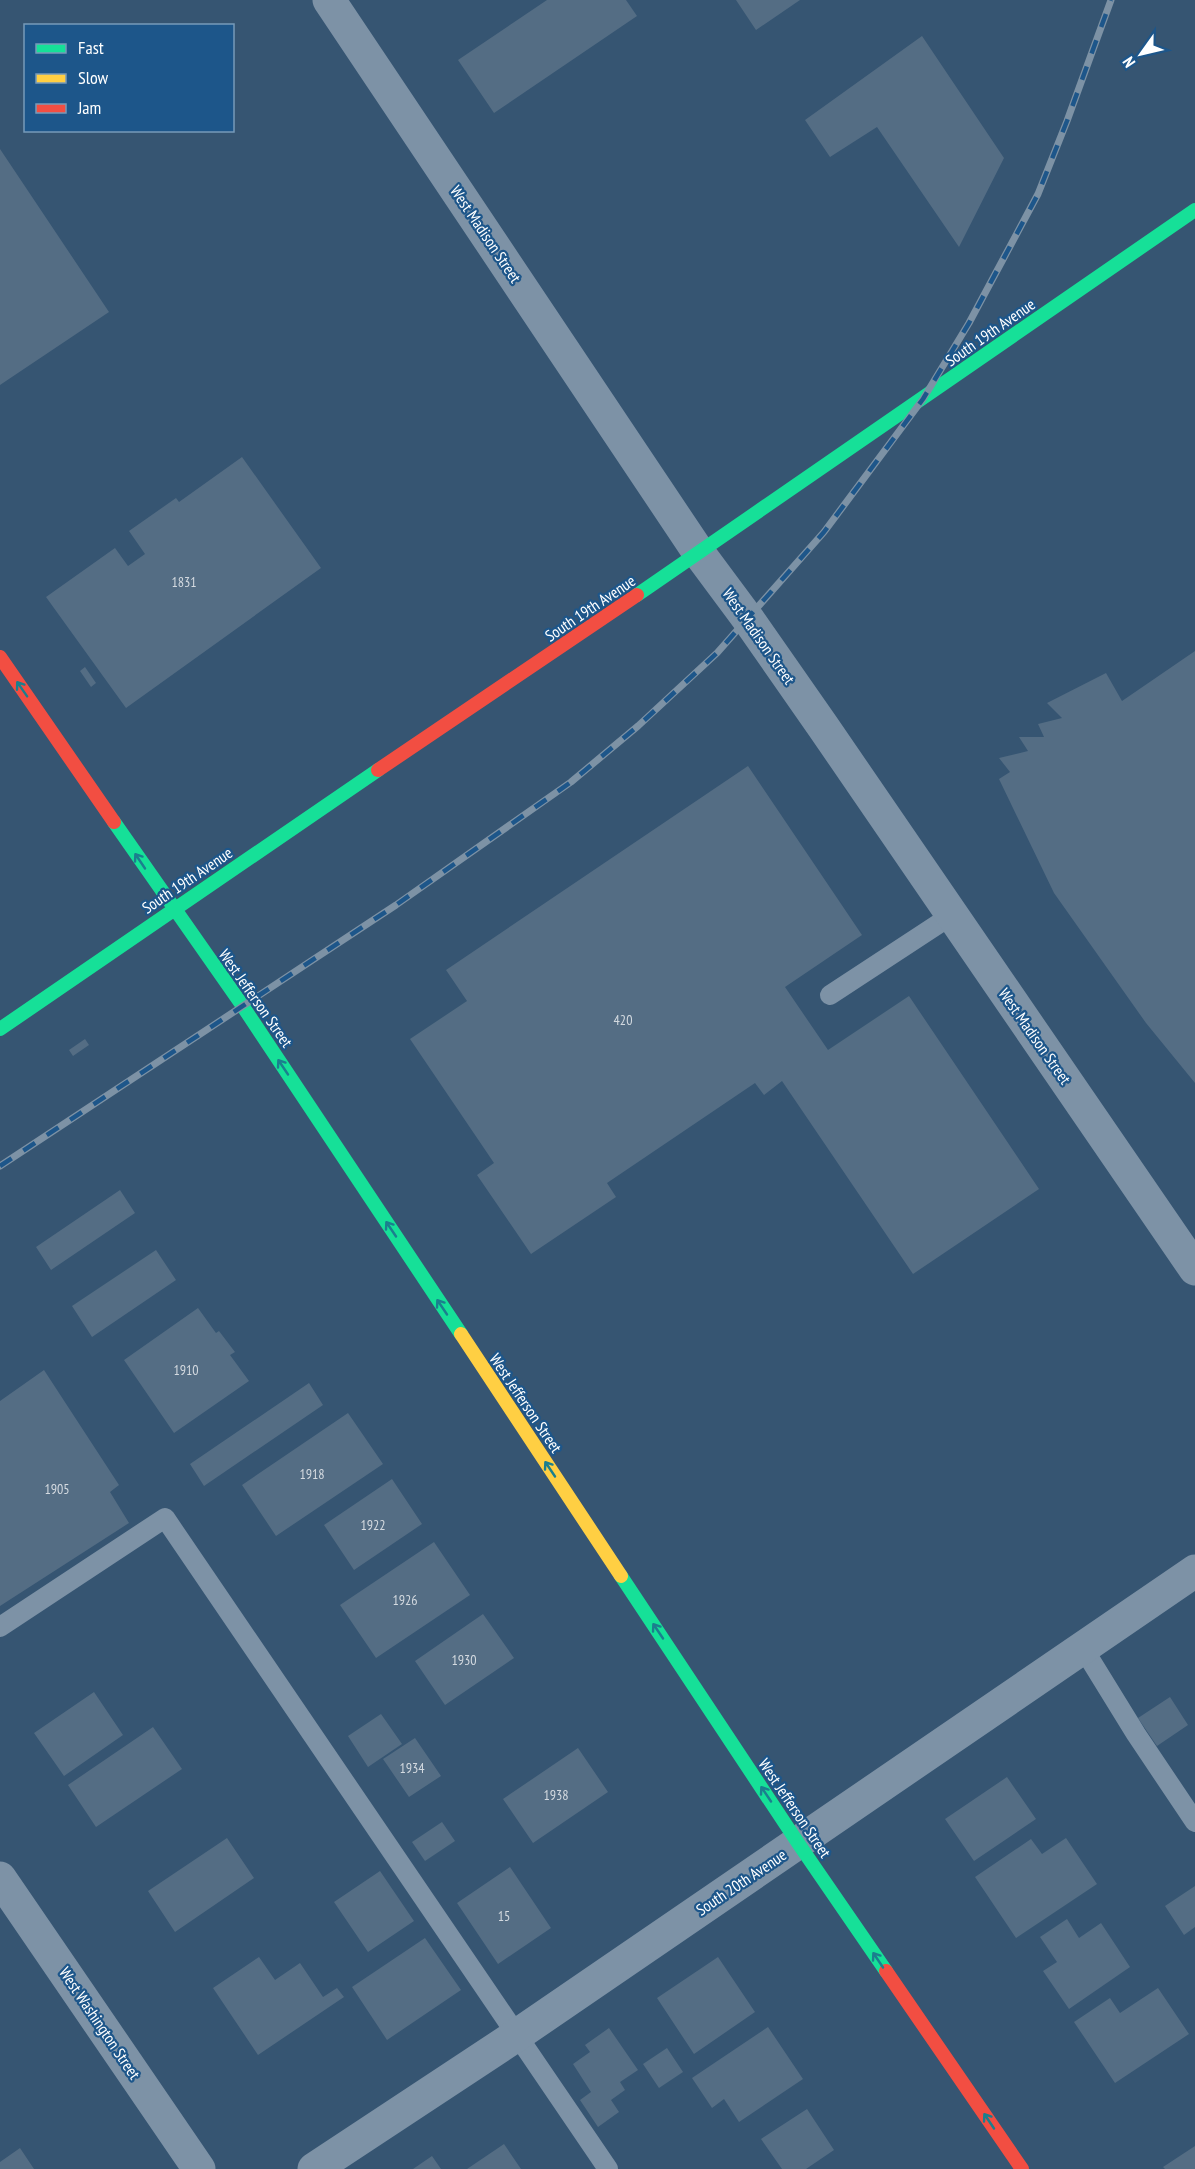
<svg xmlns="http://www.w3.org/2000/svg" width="1195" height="2169" viewBox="0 0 1195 2169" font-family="'PT Sans Narrow',sans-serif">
<rect width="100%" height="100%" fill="#365572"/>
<path fill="#546d84" d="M547 0H626L637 16 494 113 458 60Z
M736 0H800L756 30Z
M922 36 1004 158 959 247 877 127 830 157 805 120Z
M0 149 109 312 0 385Z
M242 457 321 568 126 708 46 597 115 548 128 566 145 554 129 531 176 498 179 502Z
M1195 651V1083L1146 1023 1054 893 999 779 1010 772 999 758 1028 751 1019 737H1044L1038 724 1062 718 1047 703 1106 673 1122 701Z
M85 667 96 683 91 687 80 671Z
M748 766 862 935 785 987 828 1050 909 996 1039 1189 913 1274 782 1081 764 1095 755 1083 607 1183 616 1197 531 1254 477 1175 494 1163 410 1039 467 1001 446 970Z
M85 1039 89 1045 73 1056 69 1050Z
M120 1190 135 1213 51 1270 36 1247Z
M156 1250 176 1280 92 1337 72 1306Z
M198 1308 216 1333 219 1331 235 1352 230 1355 249 1381 174 1433 124 1360Z
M44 1370 119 1485 110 1492 129 1523 0 1606V1401Z
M309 1383 323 1405 204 1486 190 1464Z
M348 1413 383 1464 276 1536 242 1485Z
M392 1479 422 1524 354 1570 324 1525Z
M434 1542 470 1595 376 1658 340 1605Z
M483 1614 514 1658 445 1705 415 1661Z
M94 1692 123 1735 64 1776 34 1733Z
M1170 1697 1188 1725 1157 1746 1138 1718Z
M381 1714 402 1744 368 1767 348 1736Z
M153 1727 182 1769 96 1827 68 1785Z
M415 1738 441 1776 409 1797 383 1759Z
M578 1748 608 1792 533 1843 503 1799Z
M1007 1777 1036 1819 974 1861 945 1819Z
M442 1822 455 1841 425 1861 412 1842Z
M227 1838 254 1878 175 1932 148 1891Z
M1066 1838 1097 1884 1016 1938 975 1877 1031 1839 1042 1854Z
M510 1867 551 1928 498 1964 457 1903Z
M380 1871 414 1921 368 1952 334 1902Z
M1195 1886V1927L1184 1935 1165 1906Z
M1067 1919 1079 1938 1101 1923 1130 1967 1069 2009 1043 1971 1057 1962 1040 1937Z
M425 1938 461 1990 387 2040 352 1987Z
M259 1957 275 1980 300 1963 323 1997 337 1988 344 1997 258 2055 213 1988Z
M718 1957 755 2012 694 2054 657 1998Z
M1158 1988 1189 2034 1115 2083 1074 2022 1110 1998 1120 2013Z
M768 2027 803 2079 739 2122 724 2099 712 2108 692 2078Z
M609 2028 638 2070 620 2082 625 2090 611 2100 619 2112 598 2127 580 2100 591 2092 573 2064 590 2052 585 2045Z
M667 2048 683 2072 659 2088 643 2064Z
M807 2109 834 2150 806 2169H782L761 2139Z
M504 2144 521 2169H467Z
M1195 2146V2169H1165L1163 2167Z
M20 2148 34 2169H0V2162Z
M432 2156 441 2169H413Z"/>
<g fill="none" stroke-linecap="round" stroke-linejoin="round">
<path stroke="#7d92a6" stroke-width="20" d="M830 995 952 915
M0 1627 165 1518 608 2169
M1083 1648 1136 1734 1195 1822"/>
<path stroke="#7d92a6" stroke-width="33" d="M329 0 699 553 748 619 824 728 1195 1269
M0 1878 199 2169
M314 2169 517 2035 1195 1571"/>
<path stroke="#16e098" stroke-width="14" d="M637 595 1195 210
M114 822 242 1005 461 1334
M0 1029 378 770
M621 1576 798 1843 886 1971"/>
<path stroke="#ffcf43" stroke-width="14" d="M461 1334 621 1576"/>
<path stroke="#f24e42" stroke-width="14" d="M0 657 114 822
M378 770 637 595
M886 1971 1022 2169"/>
<defs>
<path id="rail" d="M0 1166 396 905 571 782 638 726 717 653 824 532 923 399 969 323 1038 194 1067 121 1111 0"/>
</defs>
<use href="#rail" stroke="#7d92a5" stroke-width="7"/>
<use href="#rail" stroke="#1d568a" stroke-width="4.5" stroke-dasharray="14" stroke-linecap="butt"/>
</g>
<defs><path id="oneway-shaft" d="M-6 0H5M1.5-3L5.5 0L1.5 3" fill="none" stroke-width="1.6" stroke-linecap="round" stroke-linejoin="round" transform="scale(1.5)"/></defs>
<g stroke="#1b7f8e">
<use href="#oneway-shaft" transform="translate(22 689) rotate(-125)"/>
<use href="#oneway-shaft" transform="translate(140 861) rotate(-124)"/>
<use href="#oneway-shaft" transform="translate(283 1067) rotate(-124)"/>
<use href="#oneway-shaft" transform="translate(391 1229) rotate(-124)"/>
<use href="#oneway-shaft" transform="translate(442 1307) rotate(-124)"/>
<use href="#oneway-shaft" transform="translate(550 1469) rotate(-124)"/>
<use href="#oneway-shaft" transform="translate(658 1631) rotate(-124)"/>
<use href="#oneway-shaft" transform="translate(766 1794) rotate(-124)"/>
<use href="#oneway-shaft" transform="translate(878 1960) rotate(-124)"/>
<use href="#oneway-shaft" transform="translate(989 2121) rotate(-124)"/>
</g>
<g text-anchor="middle" stroke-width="4.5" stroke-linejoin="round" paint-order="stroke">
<g font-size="14" fill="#d4dae0">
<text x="184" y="587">1831</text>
<text x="623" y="1025">420</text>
<text x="186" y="1375">1910</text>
<text x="312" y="1479">1918</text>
<text x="57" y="1494">1905</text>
<text x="373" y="1530">1922</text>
<text x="405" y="1605">1926</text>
<text x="464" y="1665">1930</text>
<text x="412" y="1773">1934</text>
<text x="556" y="1800">1938</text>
<text x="504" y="1921">15</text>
</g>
<g font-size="16" fill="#fff" stroke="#1d568a">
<text transform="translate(486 234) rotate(56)" y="6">West Madison Street</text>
<text transform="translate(990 332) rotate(-35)" y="6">South 19th Avenue</text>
<text transform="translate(590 608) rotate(-34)" y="6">South 19th Avenue</text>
<text transform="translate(759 636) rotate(55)" y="6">West Madison Street</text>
<text transform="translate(187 880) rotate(-34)" y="6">South 19th Avenue</text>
<text transform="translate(256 998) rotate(55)" y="6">West Jefferson Street</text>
<text transform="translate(1035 1036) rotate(55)" y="6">West Madison Street</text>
<text transform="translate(526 1403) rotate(56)" y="6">West Jefferson Street</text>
<text transform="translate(795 1808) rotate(56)" y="6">West Jefferson Street</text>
<text transform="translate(741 1882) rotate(-34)" y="6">South 20th Avenue</text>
<text transform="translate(100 2023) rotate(56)" y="6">West Washington Street</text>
</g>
</g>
<rect x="24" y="24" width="210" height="108" fill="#1d568a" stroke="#779ab9" stroke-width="1.5"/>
<rect x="36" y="44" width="30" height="9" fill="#16e098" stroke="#779ab9" stroke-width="1.5"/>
<text x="78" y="54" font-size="18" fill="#ffffff">Fast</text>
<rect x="36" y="74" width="30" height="9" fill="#ffcf43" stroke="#779ab9" stroke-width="1.5"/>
<text x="78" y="84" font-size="18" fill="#ffffff">Slow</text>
<rect x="36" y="104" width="30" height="9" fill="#f24e42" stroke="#779ab9" stroke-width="1.5"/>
<text x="78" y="114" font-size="18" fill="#ffffff">Jam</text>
<g transform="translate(1141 54) rotate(236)" stroke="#1d568a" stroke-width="4.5" paint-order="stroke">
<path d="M0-4.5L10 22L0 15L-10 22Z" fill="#ffffff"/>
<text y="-9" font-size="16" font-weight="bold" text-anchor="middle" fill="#ffffff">N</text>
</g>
</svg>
